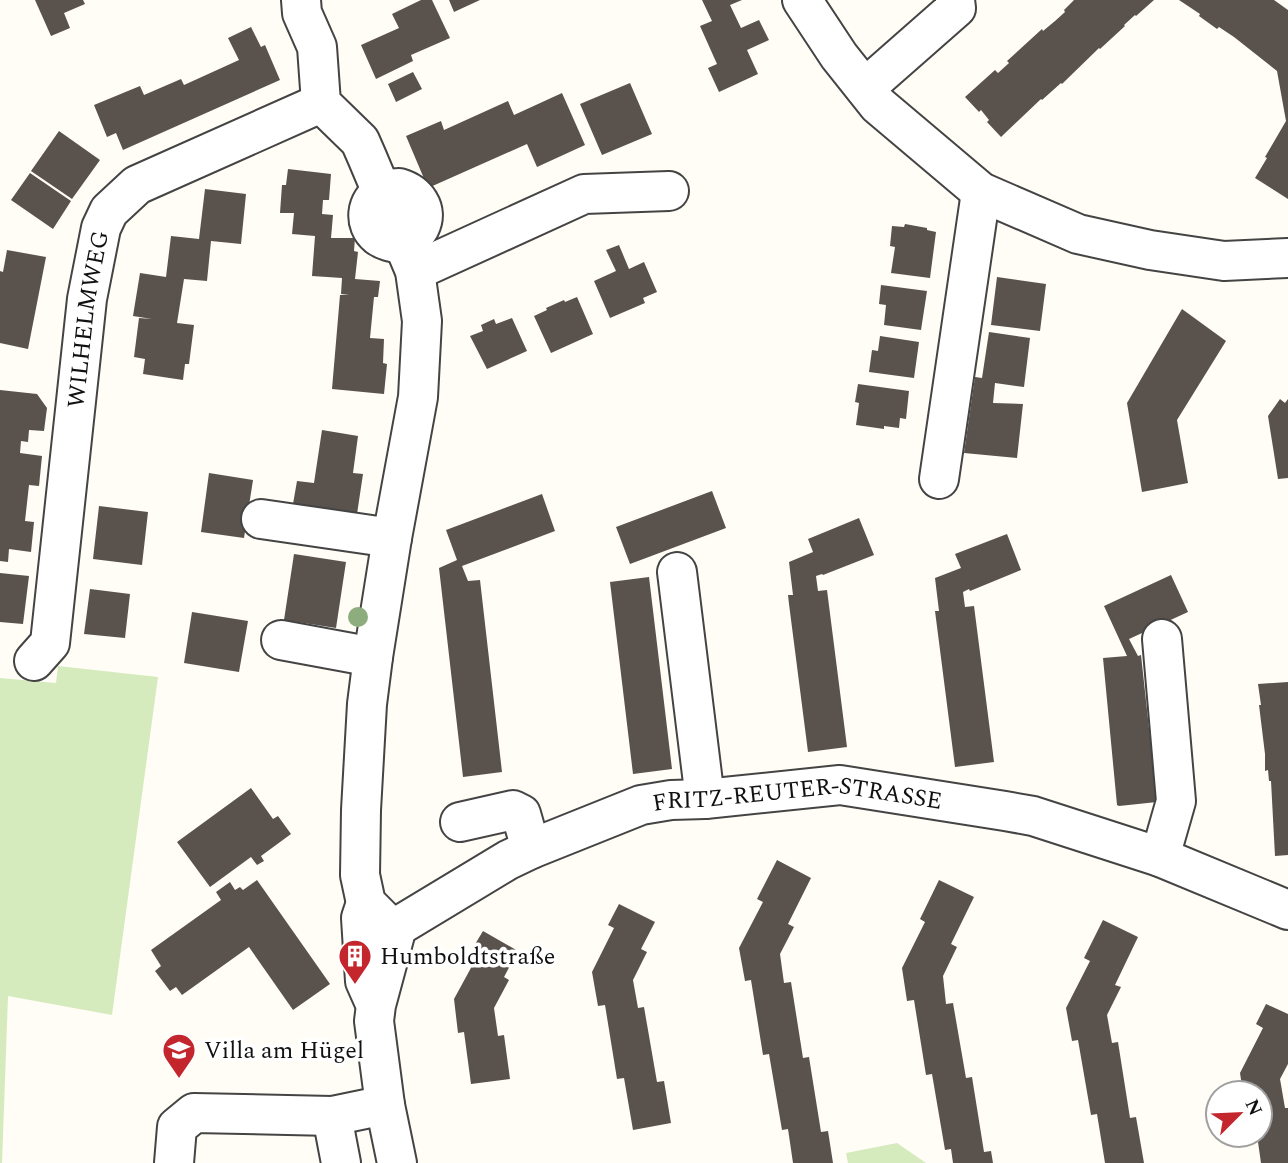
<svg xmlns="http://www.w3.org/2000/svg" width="1288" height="1163" viewBox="0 0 1288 1163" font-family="Spectral,serif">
<rect width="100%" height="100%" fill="#fffdf5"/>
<path fill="#d5ebbd" d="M58 666 158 677 112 1015 8 996 2 1163H0V678L56 683Z
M897 1143 926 1163H848L846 1153Z"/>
<path fill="#5a524d" d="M35 0H83L85 4 64 13 70 28 51 36Z
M421 0H432L450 38 411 55 413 61 376 79 361 45 399 28 392 14Z
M449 0H480L454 12Z
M702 0H742L730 5 741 28 759 20 769 40 747 50 758 74 719 92 708 68 717 64 700 26 712 21Z
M1074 0H1154L1136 16 1135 15 1124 25 1125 26 1100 49 1099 48 1062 84 1061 83 1042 100 1041 99 1001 137 987 122 989 120 981 110 979 112 965 97 995 70 998 73 1009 63 1007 61 1042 29 1043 31 1055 21 1065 12 1064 10Z
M1179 0H1274L1288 10V199L1255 178 1267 158 1265 157 1286 121 1277 71 1234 37 1219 27 1217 29 1199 16 1200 14Z
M251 27 261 47 265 45 280 80 123 150 116 133 107 137 94 105 140 86 144 95 181 79 184 85 239 60 228 38Z
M413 72 422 89 396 102 388 84Z
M630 83 652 134 602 155 580 104Z
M562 93 585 145 537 167 527 144 428 188 406 136 441 121 444 130 508 101 514 115Z
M59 131 100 160 72 199 31 171Z
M288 169 331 174 329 200H323L322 214 333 215 331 238H355L354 251 358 252 355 279 380 281 378 297H374L370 338 384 339 383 363 387 364 384 394 332 389 340 295H349L341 294 342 278 312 276 315 236 292 234 294 213H280L282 185H286Z
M30 173 71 201 53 229 11 200Z
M205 189 246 194 241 244 211 241 207 281 184 279 177 323 194 325 189 364H185L183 380 143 374 145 359 134 357 139 318 152 319 133 316 140 273 166 277 171 236 199 239Z
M905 224 927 228V230L936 232 930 278 891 273 895 247 890 246 892 226 904 227Z
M619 245 629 269 644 262 657 292 643 298 645 303 610 318 594 281 616 271 606 250Z
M7 250 46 257 28 349 0 343V271L3 272Z
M997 277 1046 284 1040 331 991 325Z
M881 285 927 291 921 330 884 325 886 305 879 304Z
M577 297 593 334 551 353 534 316 547 310 546 308 564 300 565 302Z
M1182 309 1226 341 1177 420 1188 483 1142 492 1127 403Z
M512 318 527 351 487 369 470 336 483 331 481 325 494 319 496 324Z
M989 332 1030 338 1024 387 995 383 993 403 1023 404 1017 458 964 453 975 377 982 378Z
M880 336 919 342 914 378 869 372 872 350 878 351Z
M858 384 909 391 906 419 900 418 899 428 884 426V429L856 425 859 403 855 402Z
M0 390 37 394 47 408 44 431 29 430 28 442 21 441 20 453 42 456 39 486 29 485 25 521 34 522 31 552 9 549 8 562 0 561Z
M1280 399 1285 403 1288 399V478L1278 479 1268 416Z
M322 430 358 436 353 473 363 474 357 514 293 504 297 481 314 483Z
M209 473 253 480 244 538 201 532Z
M712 491 726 528 630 564 616 527Z
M542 494 555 531 462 566 468 581 480 580 502 772 463 777 439 568 457 560 446 530Z
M99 506 148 512 142 565 93 559Z
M859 518 874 555 823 575 822 574 816 576 818 591 827 590 847 747 808 752 789 604 788 595H793L789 562 813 552 808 539Z
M1007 534 1021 570 970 591 969 589 963 592 965 607 974 606 994 762 955 767 935 611H939L935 578 961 568 955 554Z
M294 554 346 562 336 628 284 620Z
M0 573 29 576 23 624 0 622Z
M1171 575 1188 612 1129 639 1138 656 1141 655 1157 802 1119 806 1117 805 1103 658 1127 656 1104 606Z
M649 577 672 769 633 774 610 582Z
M90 589 130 594 125 638 84 634Z
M192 612 248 621 239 672 184 663Z
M1288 682V855L1275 856 1271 781H1269L1268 770 1265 771V754L1259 705H1261L1258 684Z
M251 788 273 819 278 816 291 834 261 856 264 861 257 865 251 857 210 887 177 842Z
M777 860 811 878 788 924 794 927 780 954 784 983 791 982 803 1058 809 1057 821 1132 828 1131 833 1163H793L788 1129 782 1130 769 1054 763 1055 751 980 745 981 739 948 763 902 757 899Z
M257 880 330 984 293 1010 249 947 182 995 176 987 170 991 155 971 161 966 151 950 221 900 216 892 230 882 235 890 240 887 243 890Z
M939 880 974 897 951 944 957 947 943 976 946 1004 953 1003 966 1078 972 1077 984 1152 991 1151 993 1163H953L951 1149 945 1150 932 1074 926 1075 914 1000 907 1001 902 968 925 922 920 919Z
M619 904 655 922 641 949 647 952 633 980 638 1008 644 1007 657 1082 664 1081 671 1123 633 1130 624 1078 617 1079 605 1005 598 1006 592 972 614 928 608 925Z
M1103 920 1138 937 1115 985 1121 987 1107 1015 1112 1043 1118 1042 1130 1118 1136 1117 1144 1163H1105L1097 1114 1091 1115 1078 1040 1072 1041 1066 1008 1090 961 1084 958Z
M483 931 518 951 504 977 509 980 494 1008 498 1036 504 1035 510 1079 471 1084 464 1032 458 1033 454 999 478 955 471 951Z
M1266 1004 1288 1014V1064L1280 1079 1285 1108H1288V1163H1261L1257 1135H1260V1093H1243L1240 1073 1263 1028 1256 1024Z"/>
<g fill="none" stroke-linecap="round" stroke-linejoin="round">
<defs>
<g id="minor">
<path d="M301 0 302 13 317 47 321 103 360 141 367 157 415 271 422 321 418 397 392 538 373 657 367 704 361 810 360 875 366 903 387 924 397 927"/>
<path d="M802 0 839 56 878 105 981 192 1078 234 1150 250 1224 261 1288 258"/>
<path d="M865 88 956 8 955 0"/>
<path d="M399 188C416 193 429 209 420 227 416 234 410 239 405 245 396 243 386 242 378 236 363 224 366 201 382 192 387 189 393 188 399 188Z"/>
<path d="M415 271 584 194 669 191"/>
<path d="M939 479 981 192"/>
<path d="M261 519 392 538"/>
<path d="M677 572 705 799"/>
<path d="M281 640 373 657"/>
<path id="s1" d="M34 661 50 643 87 299 101 228 109 211 137 185 321 103"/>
<path d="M460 822 513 810 521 814 531 849"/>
<path d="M1160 857 1176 801 1162 639"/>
<path d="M366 903 361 918 365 981 373 999"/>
<path d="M332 1116 341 1163"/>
<path d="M174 1163 177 1127 194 1113 332 1116 385 1105"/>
<path id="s2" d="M397 1163 385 1105 374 1021 376 1005 397 927 508 860 531 849 641 805 671 800 705 799 840 785 1005 811 1033 816 1160 857 1288 910"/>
</g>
</defs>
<use href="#minor" stroke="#444" stroke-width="42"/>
<use href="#minor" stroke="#fff" stroke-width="38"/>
</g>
<circle fill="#8dad7f" cx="358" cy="617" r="10"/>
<defs>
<symbol id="building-pin" viewBox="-11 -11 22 30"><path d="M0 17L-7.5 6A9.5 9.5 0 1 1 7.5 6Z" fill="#c4262e" stroke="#fff"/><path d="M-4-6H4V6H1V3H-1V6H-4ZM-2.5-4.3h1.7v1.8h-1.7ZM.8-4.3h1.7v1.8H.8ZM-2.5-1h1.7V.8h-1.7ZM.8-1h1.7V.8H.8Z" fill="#fff"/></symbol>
<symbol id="school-pin" viewBox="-11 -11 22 30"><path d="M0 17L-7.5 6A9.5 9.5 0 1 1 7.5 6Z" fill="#c4262e" stroke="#fff"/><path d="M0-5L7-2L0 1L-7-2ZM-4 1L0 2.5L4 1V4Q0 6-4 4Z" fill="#fff"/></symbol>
</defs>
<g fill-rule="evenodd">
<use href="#building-pin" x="336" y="937" width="38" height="52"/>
<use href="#school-pin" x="160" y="1031" width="38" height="52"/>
</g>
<g text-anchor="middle" stroke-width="7" stroke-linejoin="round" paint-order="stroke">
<g font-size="24" fill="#111" stroke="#fff">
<text dy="8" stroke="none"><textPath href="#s1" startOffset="350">WILHELMWEG</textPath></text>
<text dy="8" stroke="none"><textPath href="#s2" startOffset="672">FRITZ-REUTER-STRASSE</textPath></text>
</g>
<g font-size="24" fill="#111" stroke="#fff" text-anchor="start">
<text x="380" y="964">Humboldtstraße</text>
<text x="204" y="1058">Villa am Hügel</text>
</g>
</g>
<g transform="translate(1239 1114) rotate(66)"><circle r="33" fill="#ffffff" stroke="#a0a0a0" stroke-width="2"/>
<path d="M0-5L12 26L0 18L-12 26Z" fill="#c4262e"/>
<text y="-10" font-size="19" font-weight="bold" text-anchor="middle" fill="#111111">N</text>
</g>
</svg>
